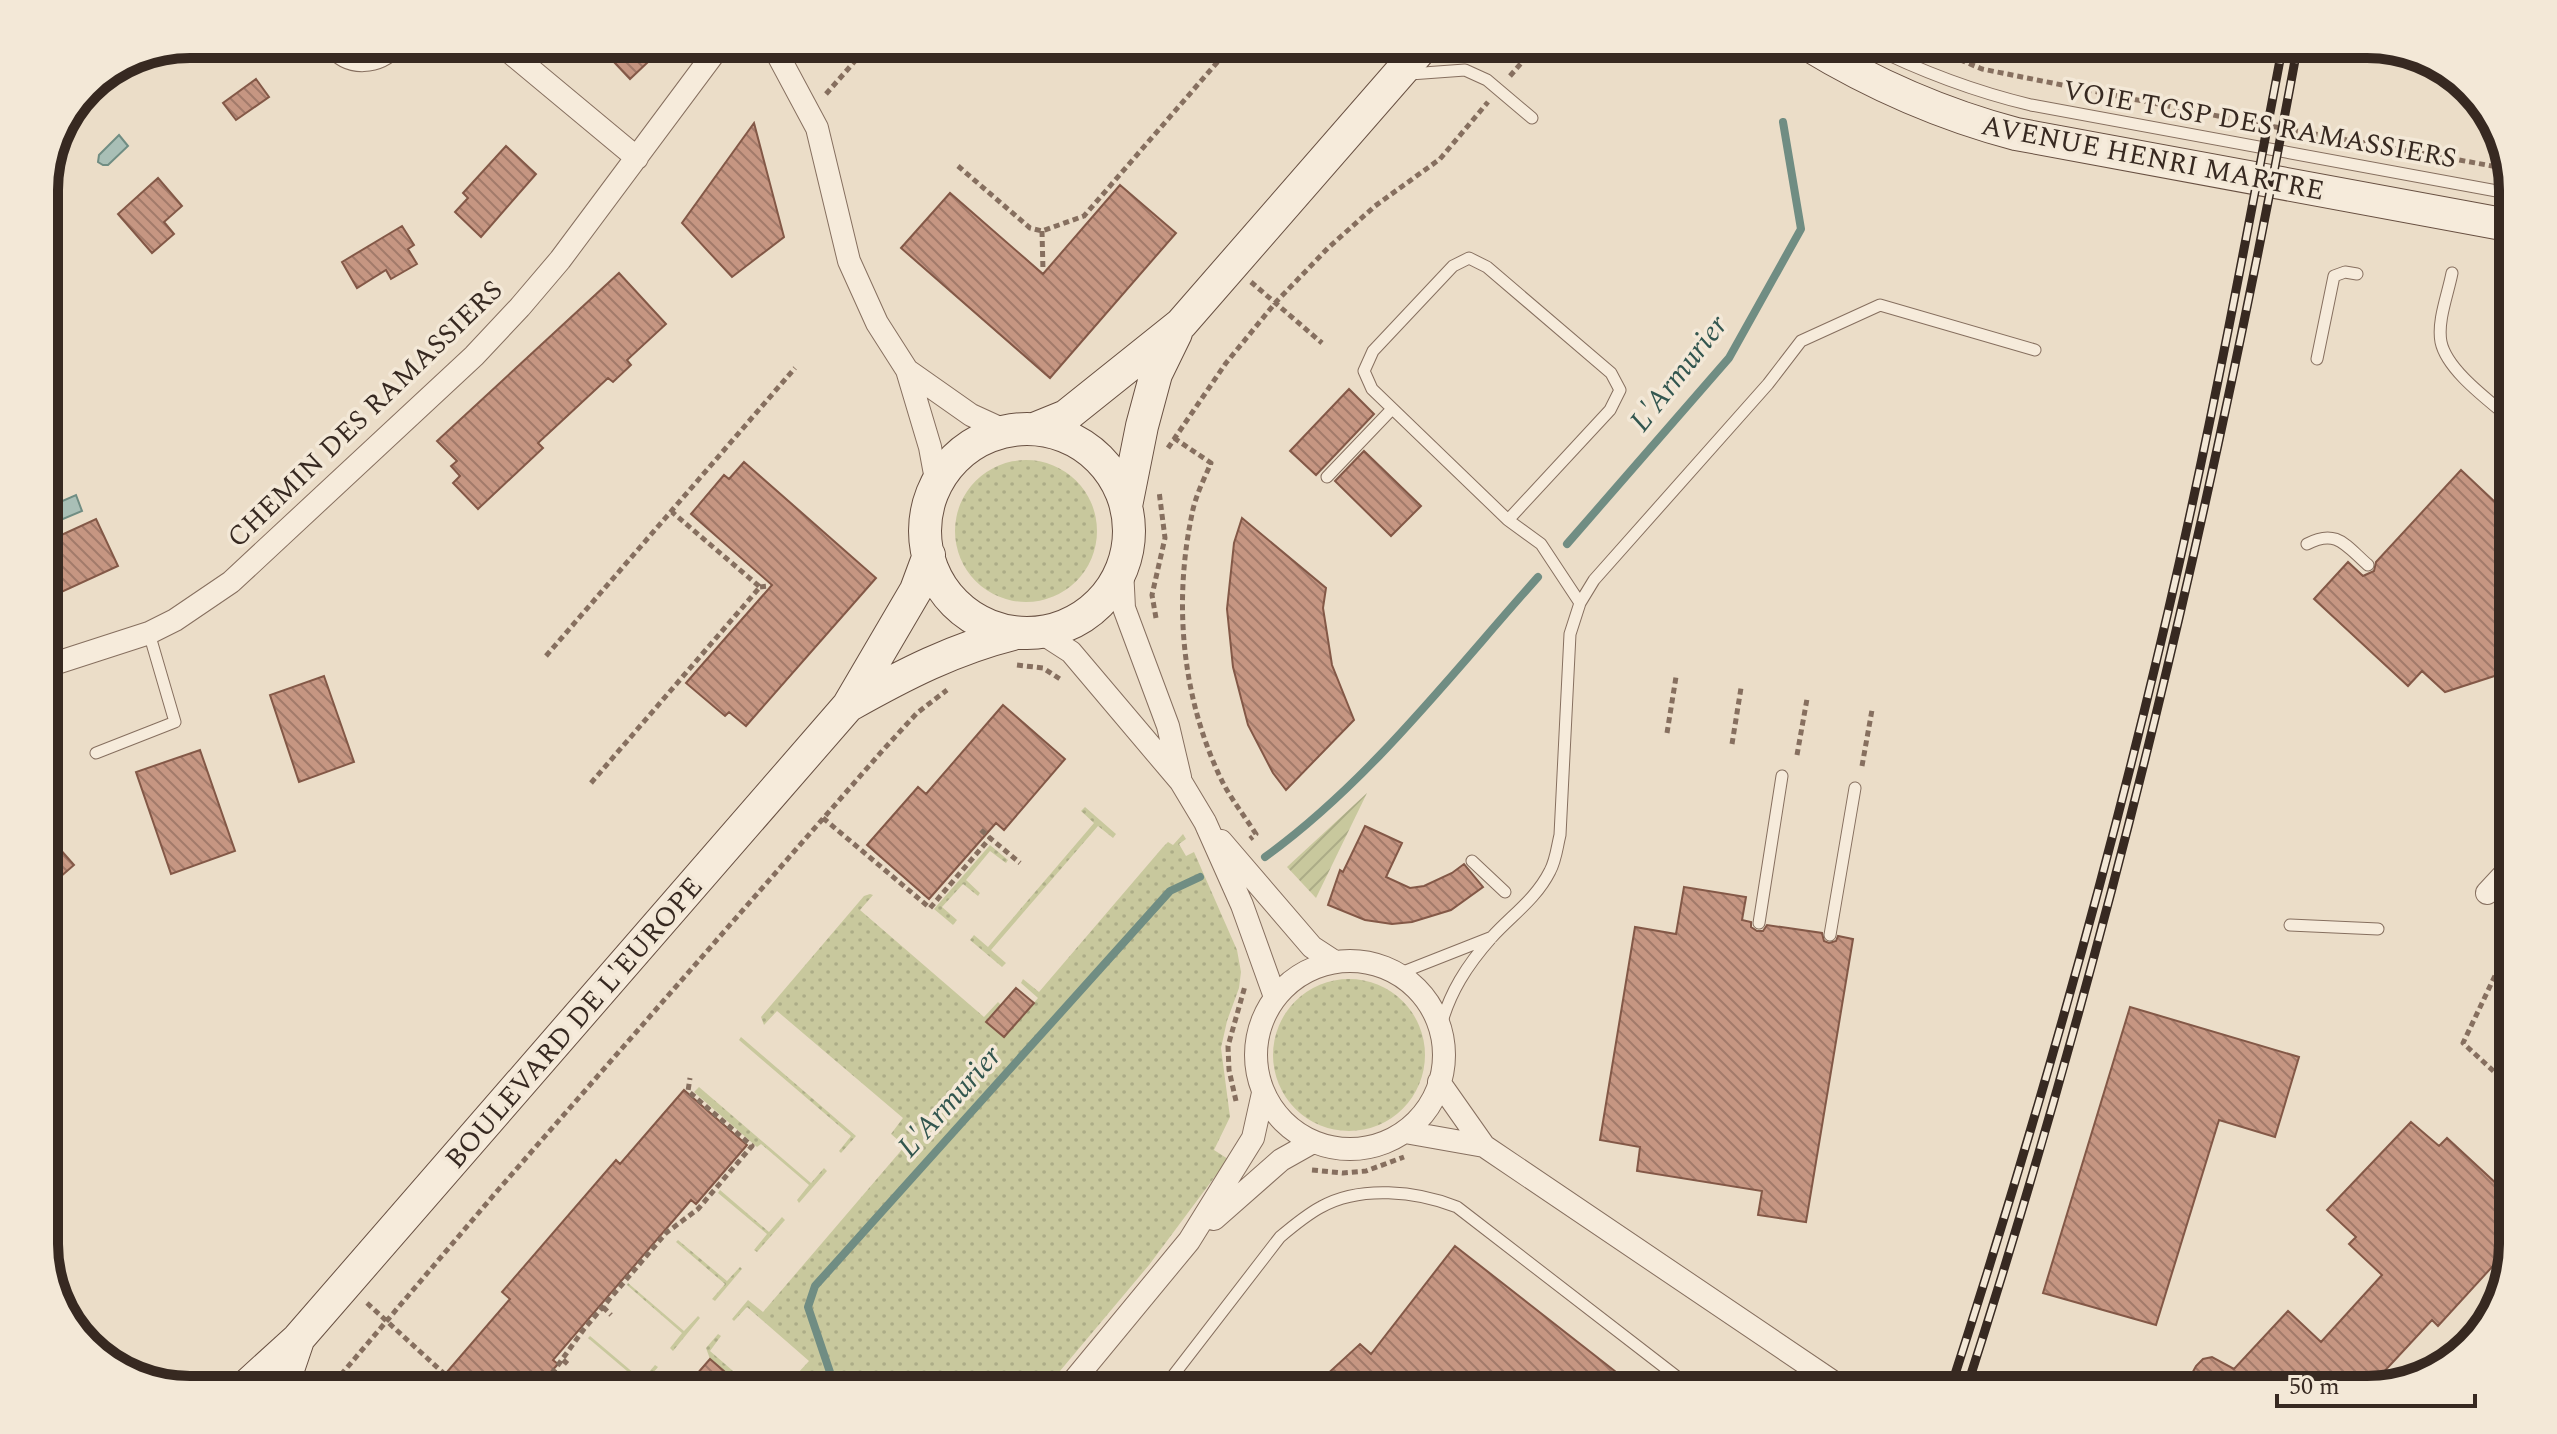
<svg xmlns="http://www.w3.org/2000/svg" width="2557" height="1434" viewBox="0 0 2557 1434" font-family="Spectral,serif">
<defs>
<pattern id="grass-dots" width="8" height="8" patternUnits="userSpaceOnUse" patternTransform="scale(2)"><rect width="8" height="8" fill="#c8c89d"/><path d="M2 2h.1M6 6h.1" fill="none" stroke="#acac87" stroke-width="1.8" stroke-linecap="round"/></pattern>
<pattern id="garden-furrows" width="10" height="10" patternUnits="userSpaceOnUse" patternTransform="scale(2)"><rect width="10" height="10" fill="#c8c89d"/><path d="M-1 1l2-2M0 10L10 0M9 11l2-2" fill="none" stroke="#acac87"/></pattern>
<pattern id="building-back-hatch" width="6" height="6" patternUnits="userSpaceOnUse" patternTransform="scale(2)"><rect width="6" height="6" fill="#c69682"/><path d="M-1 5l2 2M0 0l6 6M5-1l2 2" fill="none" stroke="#a27a6a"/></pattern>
</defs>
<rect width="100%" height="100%" fill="#ebddc8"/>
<path fill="url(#grass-dots)" d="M955 531a71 71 0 1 1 142 0a71 71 0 1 1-142 0Z
M1085 807 1116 834 1113 838 1098 826 991 950 1006 963 1002 967 970 940 974 935 988 947 1094 823 1081 811Z
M1183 834 1186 839 1179 844 1186 856 1194 852 1237 950 1241 972 1239 988 1227 1021 1221 1048 1230 1117 1214 1150 1228 1159 1149 1265 1044 1390H815L797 1374 809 1361 747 1307 734 1321 732 1319 748 1300 763 1312 905 1146 891 1134 903 1118 777 1011 764 1025 761 1017 864 896 870 894 873 895 860 910 984 1017 998 1002 1001 1005 987 1022 1004 1037 1038 998 1021 983 1023 979 1039 992 1163 847 1168 842 1173 845Z
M990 845 1008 860 1006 863 990 851 966 880 980 893 978 896 963 884 942 907 957 920 953 925 934 909Z
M1273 1055a76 76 0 1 1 152 0a76 76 0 1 1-152 0Z
M741 1037 856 1136 841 1153 839 1151 851 1136 739 1040Z
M699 1087 811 1183 824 1168 827 1171 799 1203 797 1200 809 1185 761 1144 757 1147 694 1092Z
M720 1190 769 1232 782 1217 785 1220 757 1252 754 1250 767 1234 718 1193Z
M678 1240 727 1281 740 1267 742 1269 715 1301 712 1299 725 1284 676 1242Z
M628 1283 684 1331 698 1316 700 1318 673 1351 670 1348 682 1333 627 1285Z
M718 1334 721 1336 710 1351 755 1390H746L710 1359 706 1348Z
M590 1336 642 1380 655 1365 658 1367 639 1390H634L640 1382 588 1338Z"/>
<path fill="url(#garden-furrows)" d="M1367 793 1316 898 1287 867Z"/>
<path fill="#a9bfb6" stroke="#708d83" stroke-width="2" d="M119 135 128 146 108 165H103L98 162 99 155Z
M76 495 82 511 58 521 60 526 52 530 44 509Z"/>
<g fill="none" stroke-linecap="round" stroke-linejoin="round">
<path stroke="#708d83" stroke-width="8" d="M1567 544 1729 358 1801 229 1783 122
M1265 857C1369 782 1453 672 1538 577
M836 1390 808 1307 815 1286 1170 891 1200 877"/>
</g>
<path fill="url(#building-back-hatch)" stroke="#835847" stroke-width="2" d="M632 44H662L645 59 648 62 630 79 613 61Z
M256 79 269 97 236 120 223 103Z
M754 123 784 237 732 277 682 223Z
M506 146 536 174 481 237 455 212 468 198 463 193Z
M158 178 182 206 164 222 174 234 152 253 118 214Z
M1120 185 1176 233 1050 378 901 248 950 193 1043 274Z
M402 226 414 245 408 249 417 264 391 279 386 270 357 288 342 262Z
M619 273 666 324 627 360 631 365 613 382 608 378 565 418 538 443 543 448 478 509 453 483 460 476 451 466 457 461 437 441Z
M1349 389 1374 414 1316 475 1290 451Z
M1364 451 1421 506 1391 536 1335 481Z
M744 462 876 578 746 726 729 712 725 716 686 683 772 585 691 514 724 475 729 479Z
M2461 470 2513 519V670L2445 692 2422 671 2408 686 2314 599 2348 562 2363 576 2374 571 2376 562Z
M1242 518 1326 588 1323 608 1332 665 1354 720 1286 790 1273 773 1248 725 1233 667 1227 609 1234 543Z
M96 519 118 566 44 600V543Z
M324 676 354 762 299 782 270 695Z
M1003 705 1065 759 1004 830 996 823 929 899 867 845 918 787 926 794Z
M200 750 235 851 171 874 136 772Z
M1365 826 1402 843 1386 877 1410 888 1424 886 1452 873 1464 864 1483 887 1451 910 1412 922 1392 924 1365 920 1328 905 1340 870 1343 872Z
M44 831 74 865 44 891Z
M1684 887 1746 897 1742 920 1751 922V927L1757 931H1763L1767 925 1822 933 1824 941 1829 943 1836 941 1838 936 1853 939 1806 1222 1758 1215 1762 1191 1637 1171 1640 1147 1600 1140 1635 927 1676 934Z
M1016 988 1034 1003 1004 1037 986 1022Z
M2130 1007 2299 1057 2275 1137 2219 1120 2156 1325 2043 1293Z
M684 1090 747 1145 696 1204 691 1200 553 1360 558 1364 535 1390H467L447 1372 510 1299 502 1292 616 1160 620 1164Z
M2411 1122 2439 1146 2447 1138 2513 1199V1244L2438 1326 2432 1320 2367 1390H2183L2196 1366 2203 1359 2212 1357 2234 1369 2288 1311 2321 1342 2382 1275 2349 1244 2356 1237 2327 1210Z
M1455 1246 1639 1390H1310L1360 1344 1371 1354Z
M710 1359 746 1390H683Z"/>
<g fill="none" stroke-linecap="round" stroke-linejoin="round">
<defs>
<path id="lane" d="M1866 44C1920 71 1972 91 2031 105L2513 194
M1410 74 1465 70 1487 80 1532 118
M1469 258 1487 267 1611 373 1620 390 1610 410 1508 520 1372 389 1364 371 1373 351 1453 266Z
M2452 273C2448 294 2437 321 2441 342 2447 371 2491 402 2513 421
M2317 359 2334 276 2345 272 2357 274
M1327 477 1392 409
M1508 520 1541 544 1580 603
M2307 544C2337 528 2346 546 2368 565
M96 753 175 722 149 633
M1472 861 1505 892
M1759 923 1782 776
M2290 925 2378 929
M1830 935 1855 788
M1398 974 1492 937
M1440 1029C1449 993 1467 965 1492 937 1512 915 1536 899 1550 871 1556 860 1557 847 1560 835L1570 634 1580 603 1594 580 1768 384 1801 341 1880 305 2035 350
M1162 1390 1280 1237C1293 1226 1306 1215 1321 1207 1360 1185 1417 1191 1457 1207L1694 1390"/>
<path id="street" d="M332 44C349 67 378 64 396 44
M500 44 637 158
M772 44 817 128 849 261 877 323 907 370 930 447 937 485
M907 370 971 415 1006 431
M1122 569 1124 608 1168 726 1180 777
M1040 632 1071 652 1181 782 1205 822 1242 905 1275 997
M44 667 149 633 175 620 231 582 474 356 520 307 560 260 721 44
M1221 841 1312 947 1335 962
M2487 893 2513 865
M1256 1055a94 94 0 1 1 188 0a94 94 0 1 1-188 0Z
M1439 1082 1484 1146 1845 1390
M1405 1132 1484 1146
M1214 1219 1281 1160 1313 1142
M1066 1390 1189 1241 1253 1138 1263 1093"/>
<path id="secondary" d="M1807 44C1871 83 1944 115 2016 134L2513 226
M1034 429 1066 416 1181 324 1425 44
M925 531a102 102 0 1 1 204 0a102 102 0 1 1-204 0Z
M1126 506 1142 426 1156 374 1176 333
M848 706C903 675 955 648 1017 633
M242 1390 298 1339 848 706 916 590 929 555
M281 1390 298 1340"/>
</defs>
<use href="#lane" stroke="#866f5f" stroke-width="13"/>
<use href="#street" stroke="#866f5f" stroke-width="24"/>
<use href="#secondary" stroke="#685042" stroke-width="34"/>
<path stroke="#866f5f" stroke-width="5" stroke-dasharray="6 4" stroke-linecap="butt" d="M1923 44 1982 69 2248 122 2509 169
M1510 76 1538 44
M826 94 870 44
M958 166 1030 228 1042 231 1084 216 1233 44
M1042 231 1043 271
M1251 282 1322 343
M1174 438 1211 463C1204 479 1195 497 1192 514 1173 604 1182 700 1223 783 1232 800 1245 817 1256 834L1250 839
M1168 448 1226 363 1276 302 1328 248 1375 206 1440 159 1488 102
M760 587 769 586
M1156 618 1152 595 1165 538 1159 491
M546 656 795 368
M1017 665 1043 668 1060 679
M1667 733 1676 677
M1732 744 1741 688
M1797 755 1807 699
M1862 766 1872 710
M591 783 760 587 672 512
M823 818 930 908 990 838 1020 863
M981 830 990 838
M2498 913 2512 940 2463 1043 2513 1089
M1236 1101 1229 1070 1228 1046 1245 986
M1312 1170 1343 1173 1366 1171 1404 1157
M367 1303 462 1390
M603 1307 611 1315
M563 1360 570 1366
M550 1378 564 1390
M328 1390 498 1190 883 750 917 713 947 690
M540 1390 584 1329 666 1233 698 1209 752 1146 688 1091 690 1078"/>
<use href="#lane" stroke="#f6ebdb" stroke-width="11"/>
<use href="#street" stroke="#f6ebdb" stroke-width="22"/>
<use href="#secondary" stroke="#f6ebdb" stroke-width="32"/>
<defs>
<path id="rail" d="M1950 1390C2038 1118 2116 842 2179 564 2218 391 2250 218 2283 44
M1966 1390C2109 946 2214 502 2298 44"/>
</defs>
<use href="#rail" stroke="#372921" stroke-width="9"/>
<use href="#rail" stroke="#f3e8d7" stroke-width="6" stroke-dasharray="18" stroke-linecap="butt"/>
</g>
<g text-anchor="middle" stroke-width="7" stroke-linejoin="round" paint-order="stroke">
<g font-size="28" fill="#372921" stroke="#f3e8d7">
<text transform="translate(2260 123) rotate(10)" y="10">VOIE TCSP DES RAMASSIERS</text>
<text transform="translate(2153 157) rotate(11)" y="10">AVENUE HENRI MARTRE</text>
<text transform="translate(364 413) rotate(-44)" y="10">CHEMIN DES RAMASSIERS</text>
<text transform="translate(573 1022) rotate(-49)" y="10">BOULEVARD DE L'EUROPE</text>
</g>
<g font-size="30" font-style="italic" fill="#32564f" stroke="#f3e8d7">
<text transform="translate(1678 373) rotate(-52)" y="10">L'Armurier</text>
<text transform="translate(949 1101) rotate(-48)" y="10">L'Armurier</text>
</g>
</g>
<path d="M0 0H2557V1434H0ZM190 58H2367A132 132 0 0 1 2499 190V1244A132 132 0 0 1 2367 1376H190A132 132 0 0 1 58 1244V190A132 132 0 0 1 190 58Z" fill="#f3e8d7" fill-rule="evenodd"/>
<path fill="none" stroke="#372921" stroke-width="10" d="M190 58H2367A132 132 0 0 1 2499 190V1244A132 132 0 0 1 2367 1376H190A132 132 0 0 1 58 1244V190A132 132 0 0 1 190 58Z"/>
<path d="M2277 1394v12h198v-12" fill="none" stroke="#372921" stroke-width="4"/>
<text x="2289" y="1394" font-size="24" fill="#372921" stroke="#f3e8d7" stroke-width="6" paint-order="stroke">50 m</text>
</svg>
